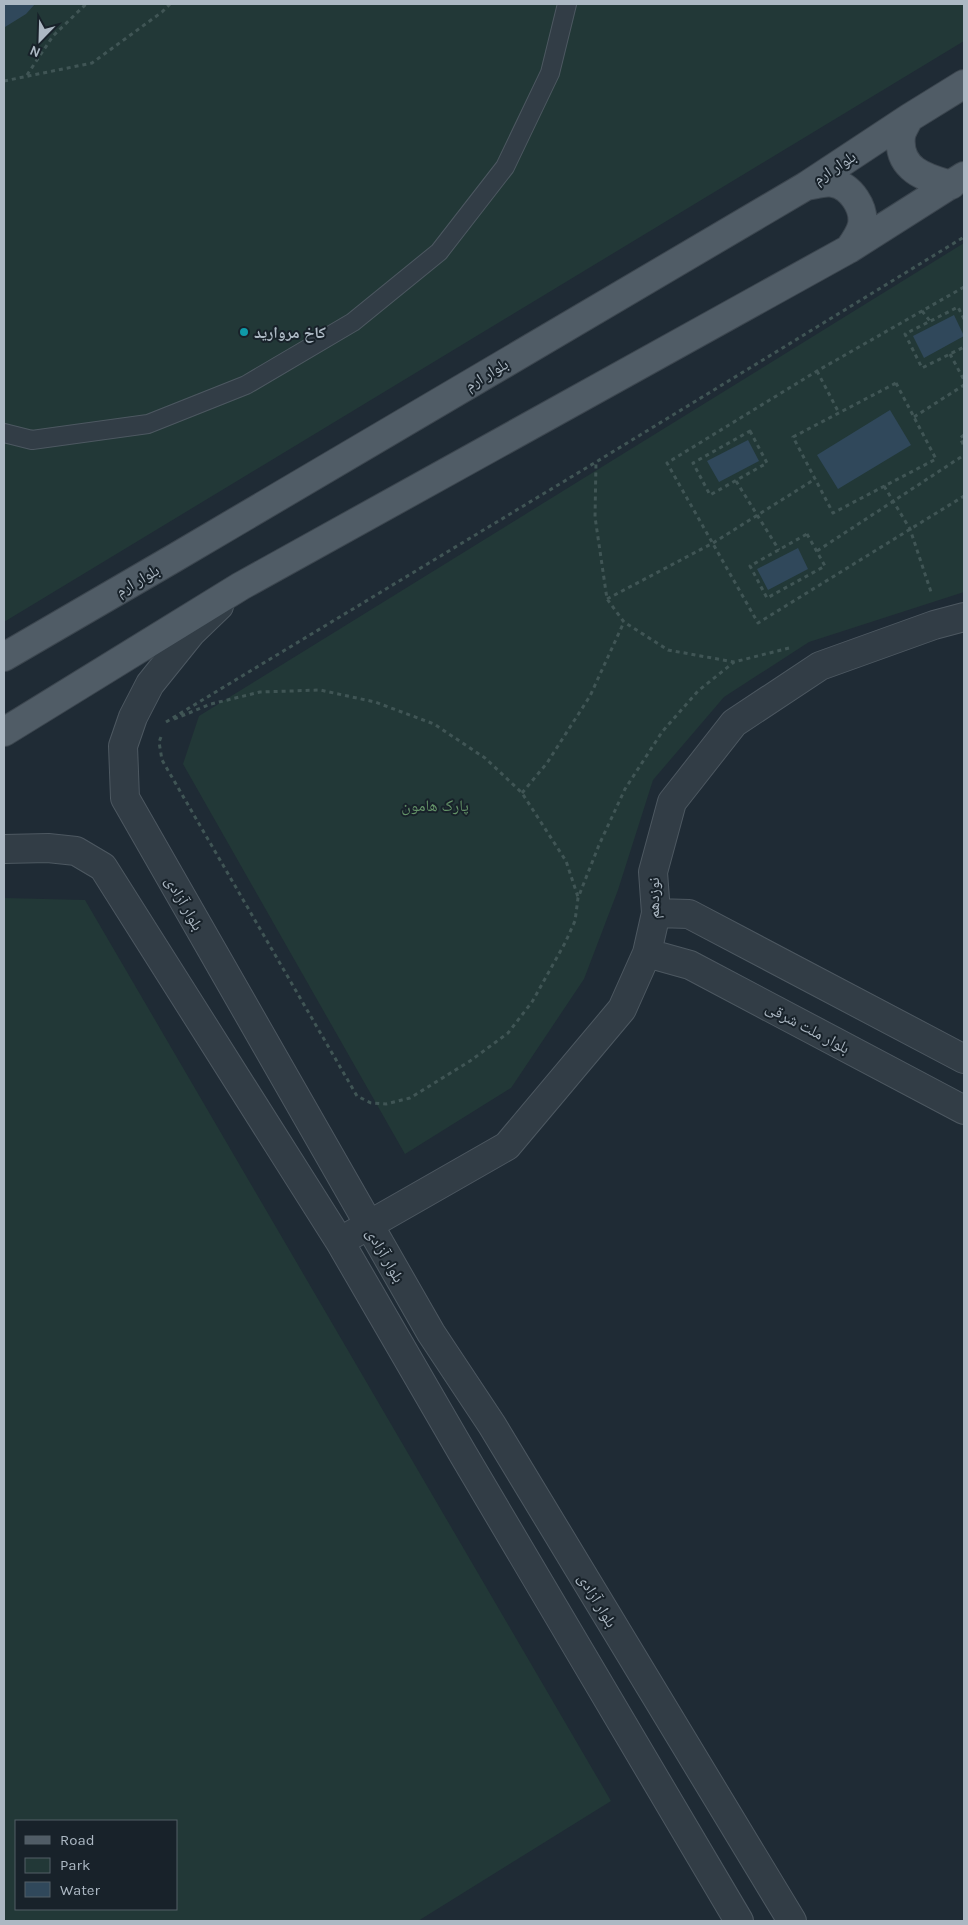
<svg xmlns="http://www.w3.org/2000/svg" width="968" height="1925" viewBox="0 0 968 1925" font-family="Karla,'Noto Naskh Arabic',sans-serif">
<rect width="100%" height="100%" fill="#1f2b35"/>
<path fill="#223837" fill-rule="evenodd" d="M4 4H964V41L4 622Z
M964 243V592L809 642 724 697 653 780 618 890 584 979 511 1088 405 1154 183 764 199 716Z
M4 898 85 900 611 1801 418 1921H4ZM16 1821H176V1909H16Z"/>
<path fill="#30485b" d="M4 4H35L26 14 5 27Z
M954 315 964 336 924 358 913 336Z
M890 410 911 445 838 489 817 455Z
M748 440 759 461 719 482 707 461Z
M798 548 808 569 768 590 757 569Z"/>
<g fill="none" stroke-linecap="round" stroke-linejoin="round">
<defs>
<path id="service" d="M4 433 32 440 148 424 246 385 353 322 439 252 505 167 550 73 567 4"/>
<path id="tertiary" d="M219 606 191 633 150 684 133 717 123 746 125 798 431 1333 492 1425 792 1921
M4 849 48 848 76 851 103 867 340 1242 463 1454 739 1921
M656 913 689 914 964 1059
M647 953 690 965 964 1110
M353 1234 507 1146 622 1009 647 953 656 913 653 872 672 802 734 723 820 666 934 625 964 617"/>
<path id="primary" d="M909 118C907 123 902 130 901 136 897 169 925 178 951 185
M806 186C814 185 825 181 833 183 851 186 865 208 862 225 860 234 854 242 849 249
M4 657 176 557 806 186 909 118 964 84
M4 732 241 586 849 249 964 176"/>
</defs>
<use href="#service" stroke="#4d5861" stroke-width="20"/>
<use href="#tertiary" stroke="#4d5861" stroke-width="30"/>
<use href="#primary" stroke="#3c464f" stroke-width="30"/>
<path stroke="#405555" stroke-width="3" stroke-dasharray="4 4" stroke-linecap="butt" d="M27 75 53 36 86 4
M4 81 92 63 162 12 170 4
M964 287 817 371 667 463 758 623 964 496
M922 311 930 321
M964 319 958 307 905 334 922 368 964 347
M950 354 964 380
M817 371 839 413
M896 383 936 459 833 513 793 437Z
M914 417 964 385
M750 431 767 463 710 495 693 463Z
M964 435 960 438 964 446
M736 481 779 550
M884 486 910 529 932 595
M807 534 825 566 767 598 750 566Z
M817 551 964 455
M607 599 713 543 815 479
M789 648 734 662 668 650 624 622 607 599 595 517 596 462 964 237
M174 719 211 704 260 692 320 690 375 702 434 724 485 758 522 793 566 861 578 897
M166 722 596 462
M161 737 159 742 162 760 357 1096 371 1103 386 1104 410 1098 470 1061 508 1033 532 1002 565 943 575 921 578 898 599 845 625 789 662 732 698 691 734 662
M522 793 547 763 590 696 624 622"/>
<use href="#service" stroke="#323d46" stroke-width="18"/>
<use href="#tertiary" stroke="#323d46" stroke-width="28"/>
<use href="#primary" stroke="#505c66" stroke-width="28"/>
</g>
<circle fill="#0f9aa8" stroke="#18222a" stroke-width="2" cx="244" cy="332" r="5"/>
<g text-anchor="middle" stroke-width="4" stroke-linejoin="round" paint-order="stroke">
<g font-size="16" fill="#acb8c3" stroke="#18222a">
<text transform="translate(834 167) rotate(-33)" y="6">بلوار ارم</text>
<text transform="translate(486 374) rotate(-31)" y="6">بلوار ارم</text>
<text transform="translate(137 580) rotate(-30)" y="6">بلوار ارم</text>
<text transform="translate(653 898) rotate(-90)" y="6">نوزدهم</text>
<text transform="translate(185 903) rotate(60)" y="6">بلوار آزادی</text>
<text transform="translate(808 1027) rotate(28)" y="6">بلوار ملت شرقی</text>
<text transform="translate(386 1255) rotate(60)" y="6">بلوار آزادی</text>
<text transform="translate(598 1600) rotate(59)" y="6">بلوار آزادی</text>
</g>
<g font-size="16" font-weight="bold" fill="#acb8c3" stroke="#18222a" text-anchor="start">
<text x="254" y="338">کاخ مروارید</text>
</g>
<g font-size="16" fill="#649368" stroke="#18222a">
<text x="435" y="811">پارک هامون</text>
</g>
</g>
<rect width="968" height="1925" fill="none" stroke="#acb8c3" stroke-width="10"/>
<rect x="15" y="1820" width="162" height="90" fill="#18222a" stroke="#535e67"/>
<rect x="25" y="1836" width="25" height="8" fill="#505c66" stroke="#535e67"/>
<text x="60" y="1845" font-size="15" fill="#acb8c3">Road</text>
<rect x="25" y="1858" width="25" height="15" fill="#223837" stroke="#535e67"/>
<text x="60" y="1870" font-size="15" fill="#acb8c3">Park</text>
<rect x="25" y="1882" width="25" height="15" fill="#30485b" stroke="#535e67"/>
<text x="60" y="1895" font-size="15" fill="#acb8c3">Water</text>
<g transform="translate(40 40) rotate(203)" stroke="#18222a" stroke-width="4" paint-order="stroke">
<path d="M0-4L9 19L0 12L-9 19Z" fill="#acb8c3"/>
<text y="-8" font-size="14" font-weight="bold" text-anchor="middle" fill="#acb8c3">N</text>
</g>
</svg>
